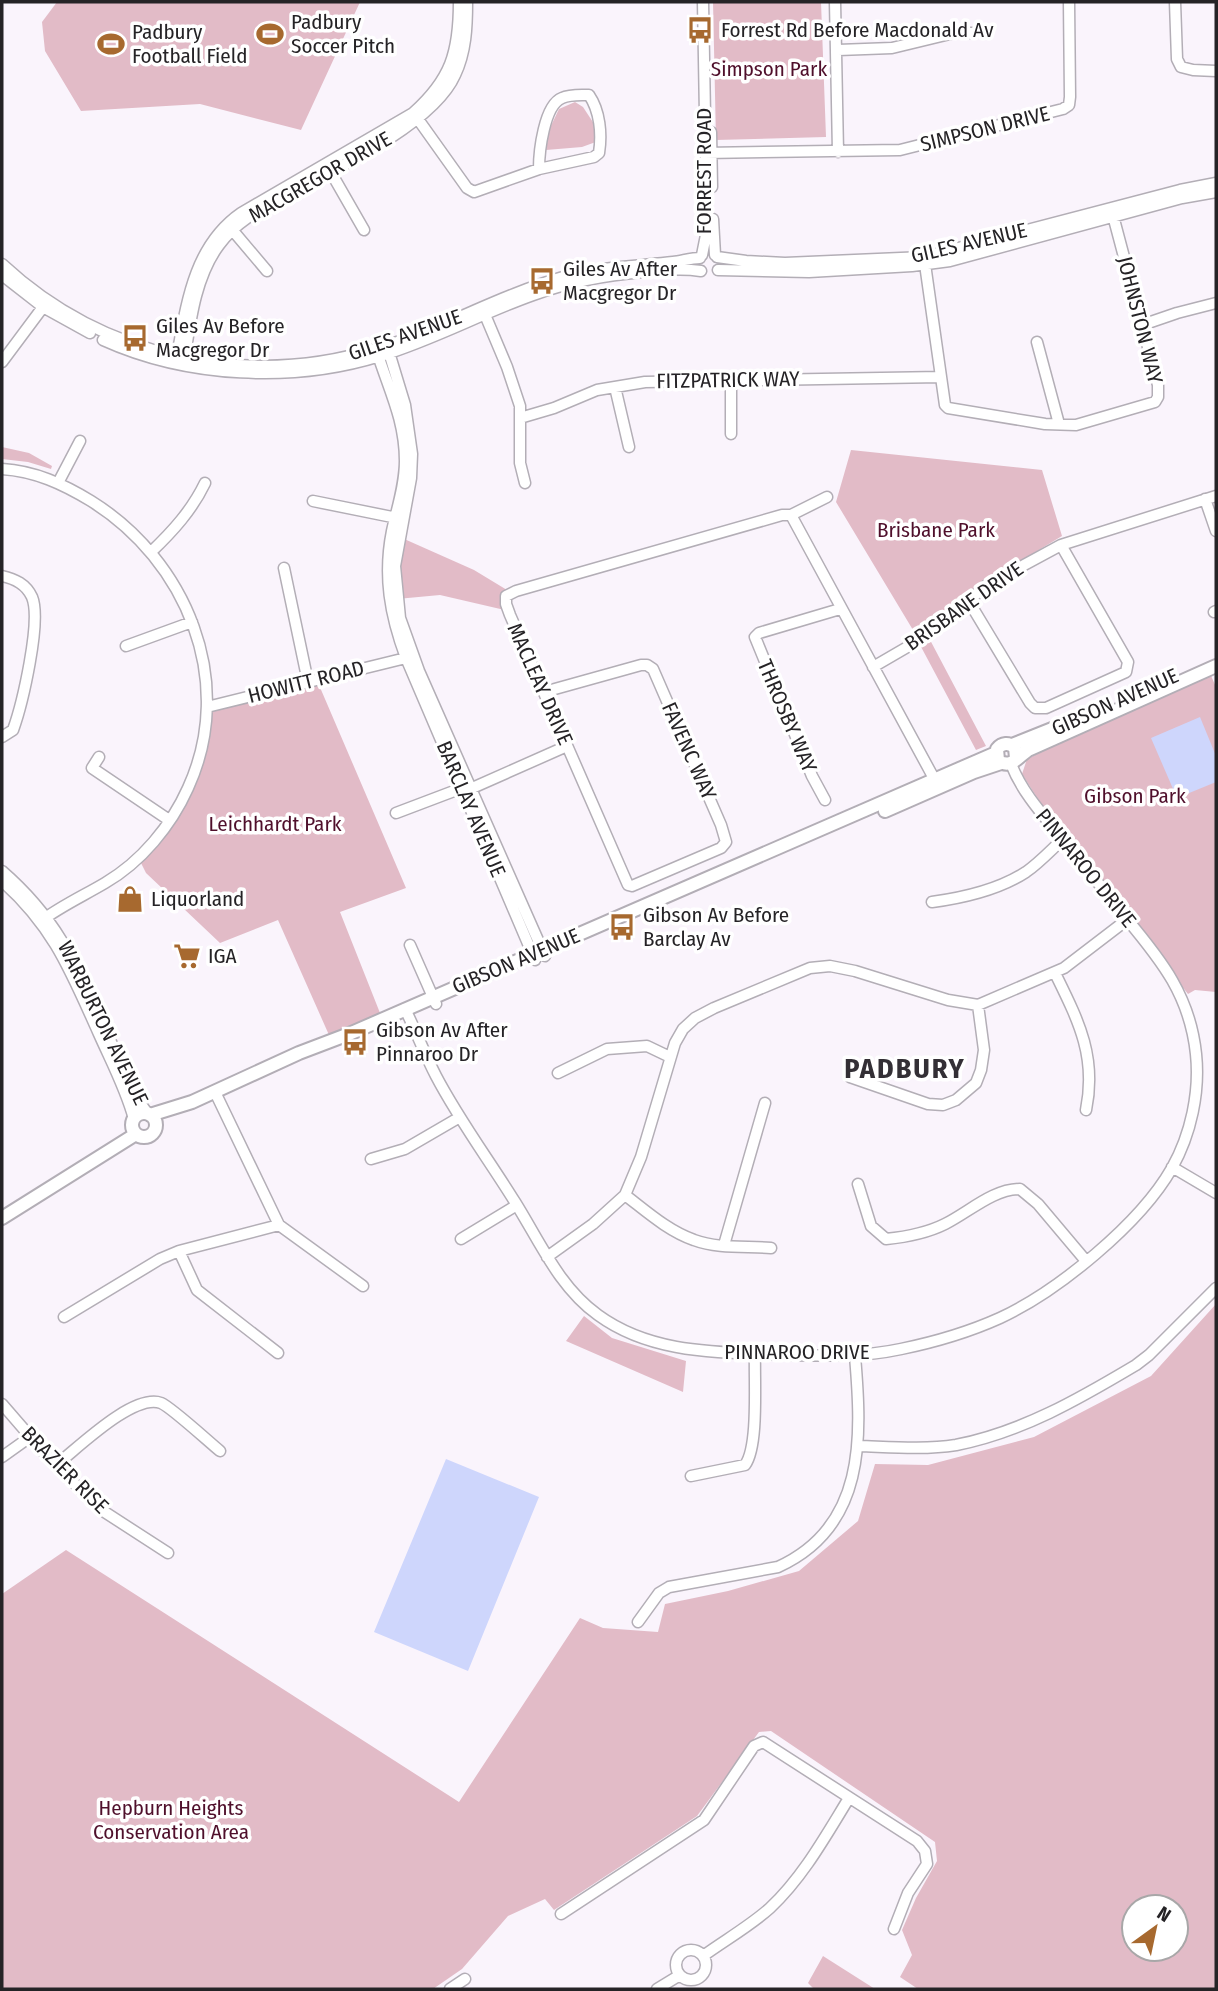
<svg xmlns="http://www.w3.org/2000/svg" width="1218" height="1991" viewBox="0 0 1218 1991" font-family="'Fira Sans Condensed',sans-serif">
<rect width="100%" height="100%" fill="#faf4fc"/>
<path fill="#e2bbc7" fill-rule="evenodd" d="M57 2H360L301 130 200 104 81 111 45 51 42 22Z
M713 2H821L826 137 716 140Z
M575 102 583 107 604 139 582 147 546 150 549 130 559 109Z
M2 447 29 453 52 466 51 469 28 462 2 459Z
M851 450 1042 470 1062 536 986 582 945 622 916 635 836 502Z
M402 538 474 570 507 590 509 611 440 595 397 599Z
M929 638 986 746 976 750 919 643Z
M1208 669 1216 687V992L1195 990 1188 994 1050 818 1022 774 1027 759Z
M319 685 406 888 340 912 380 1013 329 1035 278 920 220 943 146 873 138 857 157 839 196 762 207 707Z
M1216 1304V1989H918L900 1977 912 1955 902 1930 916 1898 937 1861 935 1842 771 1731 759 1732 697 1816 554 1910 545 1899 508 1916 462 1969 433 1989H2V1594L66 1550 459 1802 580 1618 603 1628 658 1632 665 1604 728 1591 799 1571 858 1521 875 1464 928 1465 1034 1437 1151 1376ZM1134 1907H1176V1949H1134Z
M584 1316 612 1338 686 1361 683 1392 566 1341Z
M823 1956 875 1989H814L808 1983Z"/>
<path fill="#ced6fc" d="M1200 717 1216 756V782L1177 798 1151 738Z
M446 1459 539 1497 468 1671 374 1632Z"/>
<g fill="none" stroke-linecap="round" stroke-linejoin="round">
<defs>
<path id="minor" d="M835 2 838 152
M1175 2 1177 59 1181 67 1193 70 1216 71
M838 50 892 48 954 33H972
M415 115 467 188 474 192 539 169 594 157 599 153C602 134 600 111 589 95 581 95 570 94 562 98 544 105 539 152 539 169
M711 132 712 187
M705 153 900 150 1063 109 1069 105 1070 97 1069 2
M329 169 364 230
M713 219 715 255
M229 226 267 271
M702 255 707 230 703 2
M717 257 746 261 785 263 924 257 1180 190 1216 183
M924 257 945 405 948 408 1045 424 1076 425 1155 402 1158 397V385L1111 208
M2 264C103 358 247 389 379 348 442 329 500 295 563 277 599 267 636 266 673 262 682 261 691 258 700 258
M718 270 809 272 912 266 950 261 1182 198 1216 192
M2 275 43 307 90 333
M483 310 507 367 520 406V463L525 483
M1142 325 1177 313 1216 303
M103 340C187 378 293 383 380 356 433 340 482 313 533 295 569 282 606 275 643 272 662 270 682 268 701 271
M1037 342 1059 424
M388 349 405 405 412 454 411 478 395 566 400 618 419 671 545 956
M377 352C389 390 405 420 405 461 405 485 397 508 392 531 383 576 390 615 406 658L535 960
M2 362 46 303
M176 362C186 308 192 247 241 213L413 113C451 79 459 52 459 2
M184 362C190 323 195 277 219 245 238 219 265 207 292 192 339 168 434 123 455 75 466 52 467 27 467 2
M731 381V434
M615 387 629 447
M520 418 554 408 597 390 645 382 941 377
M2 469C35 471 63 484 91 501 186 560 237 681 188 788 171 826 141 862 105 883 83 896 61 906 41 921
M58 483 80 441
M1205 499 1216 531
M313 501 402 519
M791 515 827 497
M151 552C173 531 192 510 205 483
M284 568 308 682
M2 576C15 579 26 584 32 597 42 621 22 705 13 730L2 737
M968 600 1030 703 1035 708H1046L1126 672 1128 662 1061 545
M1214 612 1216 611
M126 646 192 622
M873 667 928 635 987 585 1061 545 1216 496
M544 692 641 665H647L653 669 721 825 726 842 721 848 632 886 628 885C589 795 549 705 510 615L506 604V596L516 591 782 515H791L937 784
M207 707 410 657
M99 757 92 768 169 820
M825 800 812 776 755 637 759 633 840 609
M396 813 462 788 470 789 567 746
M2 871C62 923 79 972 111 1042 122 1067 131 1092 148 1114
M2 881C54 927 71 972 99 1034 111 1061 126 1089 134 1119
M932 902C962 898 1000 889 1026 872 1039 863 1051 850 1063 839
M410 945 436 1004
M1055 973C1078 1020 1097 1056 1086 1110
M405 1009C416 1031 425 1055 436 1076 459 1120 489 1160 515 1202 540 1242 559 1287 598 1315 646 1350 704 1352 761 1354 808 1355 855 1359 901 1349 935 1342 969 1332 1000 1318 1058 1291 1140 1224 1172 1168 1191 1134 1200 1092 1196 1054 1190 996 1162 961 1126 918 1104 891 1083 863 1061 837 1042 814 1022 792 1011 764
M558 1073 607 1049 647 1046 670 1057
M850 1077 928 1104 943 1105 956 1100 976 1083 981 1070 984 1050 978 1005
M215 1092 279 1225 363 1286
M371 1159 405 1149 460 1117
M1172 1167 1216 1193
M858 1184 871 1226 886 1239C906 1237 927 1233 945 1224 969 1212 993 1189 1020 1189L1038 1204 1086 1261
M625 1195C646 1211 668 1231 694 1240 718 1249 746 1246 771 1248
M461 1239 517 1205
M724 1245 765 1103
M179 1251 197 1290 278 1353
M547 1257 593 1224 625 1195 641 1157 675 1043 683 1029 695 1018 714 1008 810 968 830 966 855 971 948 1000 978 1005 1064 968 1128 919
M64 1317 160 1259 179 1251 279 1225
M2 1404 47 1456 100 1509 168 1553
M859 1446C890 1447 924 1450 956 1445 1022 1432 1079 1399 1136 1365L1149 1355 1216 1288
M2 1457 30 1437
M56 1465C77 1449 133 1393 161 1403 171 1407 209 1442 220 1451
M691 1476 745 1465C759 1446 754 1380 755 1354
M638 1622 659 1593 669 1587 778 1567C866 1527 862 1438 855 1356
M561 1914 704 1820 754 1746 763 1742 917 1841 925 1851 927 1864 908 1893 894 1929
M676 1965a15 15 0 1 1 30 0a15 15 0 1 1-30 0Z
M703 1956C725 1940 750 1926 770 1908 803 1877 825 1837 849 1798
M450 1989 465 1979
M657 1989 680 1975"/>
<path id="major" d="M1012 745 1057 727
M1016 758 1015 748C1009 742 1002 743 997 749L998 760C1010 770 1018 757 1028 750L1216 666
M885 811 974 772 1001 763
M132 1125a12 12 0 1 1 24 0a12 12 0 1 1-24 0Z
M150 1115 192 1102 299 1053 349 1034 996 753
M2 1218 136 1134"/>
</defs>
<use href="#minor" stroke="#b3aeb6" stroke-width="13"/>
<use href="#major" stroke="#b3aeb6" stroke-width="16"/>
<use href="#minor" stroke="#fff" stroke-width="10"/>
<use href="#major" stroke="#fff" stroke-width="12"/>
</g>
<defs>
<symbol id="bus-bare" viewBox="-9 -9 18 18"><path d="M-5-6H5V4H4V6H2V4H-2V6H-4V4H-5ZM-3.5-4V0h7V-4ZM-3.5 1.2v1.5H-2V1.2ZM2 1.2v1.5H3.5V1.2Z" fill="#a7692f" stroke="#fff" stroke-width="2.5" paint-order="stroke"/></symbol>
<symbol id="stadium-bare" viewBox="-9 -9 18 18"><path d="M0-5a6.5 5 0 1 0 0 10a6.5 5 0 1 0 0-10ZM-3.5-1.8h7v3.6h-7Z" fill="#a7692f" stroke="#fff" stroke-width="2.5" paint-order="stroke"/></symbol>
<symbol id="shop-bare" viewBox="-9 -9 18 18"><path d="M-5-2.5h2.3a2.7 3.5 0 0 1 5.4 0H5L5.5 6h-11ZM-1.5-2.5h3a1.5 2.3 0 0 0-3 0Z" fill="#a7692f" stroke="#fff" stroke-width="2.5" paint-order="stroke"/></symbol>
<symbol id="supermarket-bare" viewBox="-9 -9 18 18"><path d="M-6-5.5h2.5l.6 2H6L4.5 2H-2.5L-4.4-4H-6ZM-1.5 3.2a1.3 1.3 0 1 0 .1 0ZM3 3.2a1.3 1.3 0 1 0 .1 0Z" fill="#a7692f" stroke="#fff" stroke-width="2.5" paint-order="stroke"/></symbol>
</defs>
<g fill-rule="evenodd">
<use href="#bus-bare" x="681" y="11" width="38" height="38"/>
<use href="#stadium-bare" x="251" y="15" width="38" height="38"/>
<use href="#stadium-bare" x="92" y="25" width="38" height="38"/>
<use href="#bus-bare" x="523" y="262" width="38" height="38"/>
<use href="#bus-bare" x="116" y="319" width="38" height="38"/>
<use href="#shop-bare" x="111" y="880" width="38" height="38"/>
<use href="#bus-bare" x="603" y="908" width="38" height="38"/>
<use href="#supermarket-bare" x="168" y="937" width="38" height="38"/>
<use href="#bus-bare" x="336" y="1023" width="38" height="38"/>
</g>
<g text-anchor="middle" stroke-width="7" stroke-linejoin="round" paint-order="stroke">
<g font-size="21" fill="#252326" stroke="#fff" text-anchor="start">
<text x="291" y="29">Padbury<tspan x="291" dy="24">Soccer Pitch</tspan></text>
<text x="721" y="37">Forrest Rd Before Macdonald Av</text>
<text x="132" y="39">Padbury<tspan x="132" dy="24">Football Field</tspan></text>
<text x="563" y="276">Giles Av After<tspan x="563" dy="24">Macgregor Dr</tspan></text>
<text x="156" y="333">Giles Av Before<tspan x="156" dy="24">Macgregor Dr</tspan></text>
<text x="151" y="906">Liquorland</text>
<text x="643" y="922">Gibson Av Before<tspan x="643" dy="24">Barclay Av</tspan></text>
<text x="208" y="963">IGA</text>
<text x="376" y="1037">Gibson Av After<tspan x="376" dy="24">Pinnaroo Dr</tspan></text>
</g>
<g font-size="21" fill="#4f0f2b" stroke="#fff">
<text x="769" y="76">Simpson Park</text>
<text x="936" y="537">Brisbane Park</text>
<text x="1135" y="803">Gibson Park</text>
<text x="275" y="831">Leichhardt Park</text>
<text x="171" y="1815">Hepburn Heights<tspan x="171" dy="24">Conservation Area</tspan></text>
</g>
<g font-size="21" fill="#252326" stroke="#fff">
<text transform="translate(985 129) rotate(-14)" y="7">SIMPSON DRIVE</text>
<text transform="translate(704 171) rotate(-90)" y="7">FORREST ROAD</text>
<text transform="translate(320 177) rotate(-30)" y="7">MACGREGOR DRIVE</text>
<text transform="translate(969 243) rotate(-13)" y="7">GILES AVENUE</text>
<text transform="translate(1140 320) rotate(76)" y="7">JOHNSTON WAY</text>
<text transform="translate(405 335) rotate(-19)" y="7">GILES AVENUE</text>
<text transform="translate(728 380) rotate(-1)" y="7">FITZPATRICK WAY</text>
<text transform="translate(964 606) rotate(-35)" y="7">BRISBANE DRIVE</text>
<text transform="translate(306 682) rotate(-14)" y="7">HOWITT ROAD</text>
<text transform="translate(540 684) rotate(66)" y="7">MACLEAY DRIVE</text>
<text transform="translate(1115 702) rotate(-24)" y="7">GIBSON AVENUE</text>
<text transform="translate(787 716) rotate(67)" y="7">THROSBY WAY</text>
<text transform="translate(689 751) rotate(66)" y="7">FAVENC WAY</text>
<text transform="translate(471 809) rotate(67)" y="7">BARCLAY AVENUE</text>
<text transform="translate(1086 868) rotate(51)" y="7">PINNAROO DRIVE</text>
<text transform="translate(516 961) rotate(-23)" y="7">GIBSON AVENUE</text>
<text transform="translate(103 1023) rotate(64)" y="7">WARBURTON AVENUE</text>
<text x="797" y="1359">PINNAROO DRIVE</text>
<text transform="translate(65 1470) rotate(45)" y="7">BRAZIER RISE</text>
</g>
<g font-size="28" font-weight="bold" letter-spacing="2" fill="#332f35" stroke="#fff">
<text x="905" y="1078">PADBURY</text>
</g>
</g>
<rect width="1218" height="1991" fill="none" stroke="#252326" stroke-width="7"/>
<g transform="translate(1155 1928) rotate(33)"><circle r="33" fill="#ffffff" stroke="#a8a7a8" stroke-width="2"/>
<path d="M0-5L12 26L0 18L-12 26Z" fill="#a7692f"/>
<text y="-10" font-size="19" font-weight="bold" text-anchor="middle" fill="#252326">N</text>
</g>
</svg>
